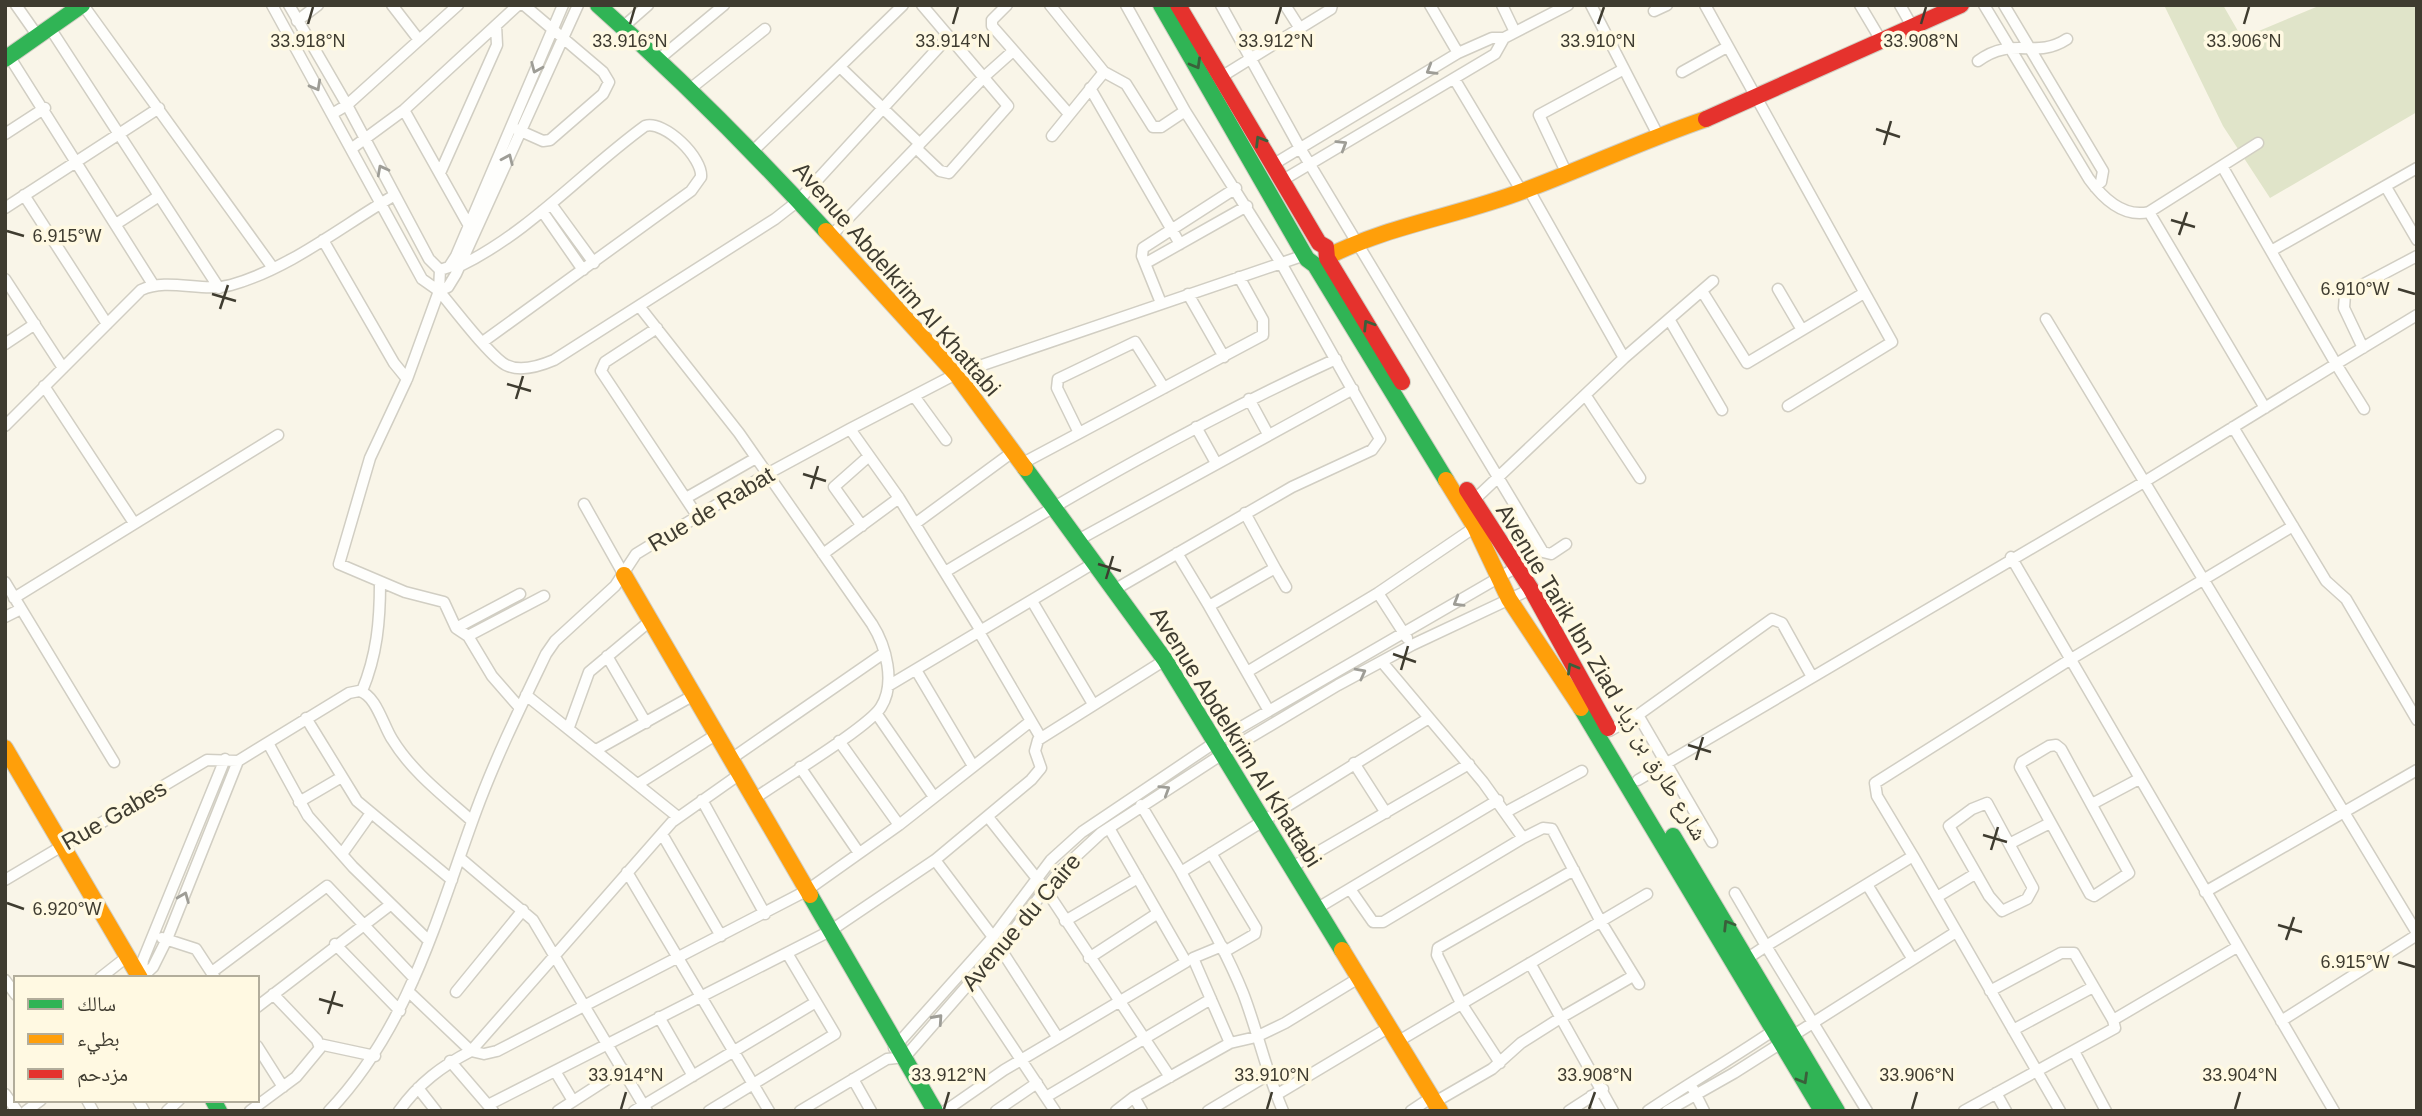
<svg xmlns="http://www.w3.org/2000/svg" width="2422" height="1116" viewBox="0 0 2422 1116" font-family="Arial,'Noto Naskh Arabic',sans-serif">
<rect width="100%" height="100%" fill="#f9f5e8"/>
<path fill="#e0e4c9" d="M2164 5H2223L2242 38 2321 5H2417V112L2270 198 2223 126Z"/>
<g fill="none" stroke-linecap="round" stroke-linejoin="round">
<defs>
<path id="street" d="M16 5 37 35
M83 5 273 268
M272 5 422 279 439 291 448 287 456 274 578 5
M289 5 347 105 429 259 440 270 439 291C453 307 490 357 506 365 520 372 540 366 554 360L775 219 798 201 949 36
M392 5 419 40
M1007 5 992 20V26L1069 114
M1050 5 1104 72 1052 136
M1221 5 1300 148 1543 552 1551 554 1566 544
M1285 5 1299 27
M1430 5 1458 53
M1502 5 1515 32
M1591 5 1658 135
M1705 5 1892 342 1788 406
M1860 5 1882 42
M1900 5 1913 28
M1984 5 2089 179C2102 197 2123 218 2149 212L2258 143
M2004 5 2103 171 2101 182 2095 187
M1654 11 1667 5
M297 21 318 5
M623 27 648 5
M50 28 219 288
M9 56 154 286
M659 59 724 5
M1978 61C2013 35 2035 60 2067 39
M840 67 920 144
M1104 72 1126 84 1153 127H1161L1185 111
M1682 72 1727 47
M1221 77 1331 9 1332 5
M1455 80 1522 192
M1090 88 1180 244
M690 89 765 29
M404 110 468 224
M332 114 347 105 458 5
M516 129 543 141 550 140 603 94 609 82 603 72 524 5
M5 134 45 108
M916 148 940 171 949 173 1008 106 922 5
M351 149 404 110 518 5
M753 151 903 5
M1274 164 1458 53 1492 38H1504L1568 5
M2222 166 2336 364 2417 315
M440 173 497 45 496 25
M1567 174 1539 115 1624 69
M1283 180 1495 54 1504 38
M2386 187 2417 240
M24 195 107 324
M551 204 594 263
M5 208 159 108
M542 211 583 270
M2149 212 2265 408
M116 224 159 196
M831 236 985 76 1013 51
M323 240 394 363 407 379
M2271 251 2417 168
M1146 263 1247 206
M460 266C530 232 583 171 645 126 665 120 703 158 701 177L691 191 484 341
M440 270 449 267 456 256 563 5
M5 279 63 368
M1778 289 1802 330
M439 291 407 379 370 458 339 564 405 592 444 602 456 628 468 636 492 676 520 708
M1702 291 1747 363 1864 293
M1188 294 1224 357
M1161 303 1142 256 1143 248 1236 188
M639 306 739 433 872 624C886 646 896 683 881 707 869 727 779 781 754 799
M1669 319 1722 410
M2046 319 2417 933
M657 328 605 362 601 371 698 517
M5 344 35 324
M2363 348 2344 308 2345 294 2417 256
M1624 358 1713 281
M44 386 134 523
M914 396 946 440
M1586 396 1640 478
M1249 399 1268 434
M5 426 141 290C168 277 202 293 231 285 291 268 343 225 395 195
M1196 427 1216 463
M2233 427 2326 581 2346 599 2417 720
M850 429 899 498 981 631
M1079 433 1057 388 1058 379 1135 342 1164 388
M1023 463 1263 335V320L1239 277
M686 498 756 458
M1473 501 1624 358 1529 190
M584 504 624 575
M916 523 1014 451
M862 526 834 487 869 456
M1078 540 1353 389
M1177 553 1209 606 1275 568 1245 513
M823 554 899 498
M2011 557 2334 1111
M1275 568 1286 587
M945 572C1072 495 1200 421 1336 359
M5 582 114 762
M1114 590 1292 487 1372 450 1380 439 1281 263 1185 111 1126 5
M1378 593 1407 638
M14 598 278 435
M1032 601 1093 704
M1209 606 1269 711
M5 617 21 609
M456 628 520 594
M979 632 1041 738
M468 636 544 596
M607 656 646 723
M916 670 973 766
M1247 672 1378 593 1475 527
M888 686 1094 563
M362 691C377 655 380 621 380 583
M526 695 678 817
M876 713 934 797
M1638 715 1712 842
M306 718 357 801 452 880
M569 727 589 672 650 621
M1609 731 1638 715 1772 619 1782 623 1811 675
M839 741 899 825
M268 743 308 816 353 867 429 941
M2056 745 2061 749 2129 873 2094 896 2090 894 2020 767 2022 762 2049 746Z
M596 750 694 695
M731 759 884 653
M1354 763 1386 813
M800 767 859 853
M1638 780 2144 482 2336 364 2364 409
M638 784 717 734
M702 800 765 914
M299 802 340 778
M1987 803 2033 888 2027 899 2002 911 1989 896 1949 826 1972 809Z
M2092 804 2139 779
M1141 805 1181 872
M1506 812 1582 771
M988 817 1046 890 1170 1077
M662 834 721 936
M1523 838 1543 828 1552 829 1601 922 1639 984
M2011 843 2050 823
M1211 853 1256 928 1255 934 1224 952
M342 854 371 813
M1913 856 1877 796 1875 783 2071 659 2293 526
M460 858 533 920 647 1111
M935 860 993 937
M1292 867 1469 764
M627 872 769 1111
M5 880 207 760 238 761 349 693 359 691C376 695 383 725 392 739 412 772 444 796 472 821
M1868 886 1912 958
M1350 889 1373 922H1383L1523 838 1483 782 1382 662
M2205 892 2417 770
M1735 893 1766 946 1748 958
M1937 897 1975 874
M1316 909 1498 800
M1065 921 1138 878
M162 938 196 949 215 978
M335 944 400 1011
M1222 946 1193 958 1230 1043
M1000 948 1058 1038
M1089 958 1158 913
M1530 963 1613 1111
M212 972 327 886 414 978
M100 978 128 956
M141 978 153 967 167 939 238 761
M141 978 143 960 225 759
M5 980 16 995
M970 983 1055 1111
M409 992 471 1051 672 822 740 774
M456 992 523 910
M257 1007 390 905
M659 1017 693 1076
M2113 1020 2237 947
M2281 1021 2417 935
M2013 1030 2093 987
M1397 1042 1647 894
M319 1044 375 1056
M257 1046 283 1087
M894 1048 993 937 1051 860 1082 832 1217 741 1517 567
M2075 1053 2106 1111
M450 1061 493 1111
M1500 1063 1461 1003 1437 955 1438 948 1574 870
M555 1071 573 1101
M853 1079 871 1111
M418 1088 436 1111
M1693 1089 1704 1111
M1996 1093 2006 1111
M5 1094 17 1111
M1276 1095 1388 1028
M1591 1096 1600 1111
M1046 1097 1211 999
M87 1100 93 1111
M138 1100 144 1111
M1435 1102 1492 1069 1521 1043 1562 1017 1633 976
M488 1105 830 931 935 860 1031 780 1041 768 1035 751 1038 740 1165 660
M26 1111 41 1100
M167 1111 179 1100
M250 1111 296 1077 320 1048 317 1040 273 994
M329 1111C409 1027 437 917 476 811 496 757 521 706 546 654L555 641 615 586 636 554 767 474 850 429 956 374 1305 255
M399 1111C419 1083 442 1066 471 1051L484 1054 497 1051 806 891 899 825 1031 721
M558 1111 623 1069
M634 1111 816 1002
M709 1111 835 1034 787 953
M800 1111 887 1059 905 1057 1000 948 1058 873 1101 833 1224 753 1338 685 1412 645 1531 589
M945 1111 1004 1070 1186 962 1109 828
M996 1111 1037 1083
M1116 1111 1134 1097
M1142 1111 1134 1097 1230 1043 1256 1037 1285 1023 1357 979
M1208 1111 1268 1075
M1283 1111C1266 1072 1258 1032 1243 993 1226 951 1203 912 1181 872L1429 718
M1411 1111 1432 1097
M1569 1111 1603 1089
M1648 1111C1691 1082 1735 1057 1777 1028
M1667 1111 1734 1073 1956 932
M1867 1111 1766 946 1913 856 2060 1111
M1964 1111 2115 1028 2113 1020 2074 953H2061L1990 991"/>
<path id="fast" d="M598 5C678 76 753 151 826 231
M1161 5 1307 259 1315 265 1446 480
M5 59 82 5
M1025 468 1165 660 1342 950
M1581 708 1822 1111
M1673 836 1837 1111
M810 895 935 1111
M213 1100 219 1111"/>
<path id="slow" d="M826 231 956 374 1025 468
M1327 257C1389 225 1458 216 1523 191 1585 168 1644 140 1706 119
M1446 480 1475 527 1509 599 1581 708
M624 575 810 895
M5 748 140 978
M1342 950 1440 1111"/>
<path id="jam" d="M1178 5 1319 243 1326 247 1327 258 1402 382
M1706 119 1961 5
M1467 490 1531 589 1608 728"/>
</defs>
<use href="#street" stroke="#d1cec3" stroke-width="13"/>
<use href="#fast" stroke="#d1cec3" stroke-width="18"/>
<use href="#slow" stroke="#d1cec3" stroke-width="18"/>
<use href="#jam" stroke="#d1cec3" stroke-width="18"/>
<use href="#street" stroke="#fefefc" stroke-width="10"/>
<use href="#fast" stroke="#30b455" stroke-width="16"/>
<use href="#slow" stroke="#ff9f0a" stroke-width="16"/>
<use href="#jam" stroke="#e5322d" stroke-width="16"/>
</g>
<defs><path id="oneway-chevron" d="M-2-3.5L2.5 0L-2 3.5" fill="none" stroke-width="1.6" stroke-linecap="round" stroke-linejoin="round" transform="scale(1.75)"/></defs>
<g stroke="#3a603b">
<use href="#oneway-chevron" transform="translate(1196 64) rotate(60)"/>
<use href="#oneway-chevron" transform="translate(1260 141) rotate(-121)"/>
<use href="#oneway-chevron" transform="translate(1368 325) rotate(-122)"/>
<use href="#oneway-chevron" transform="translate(1572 668) rotate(-120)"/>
<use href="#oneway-chevron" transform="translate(1728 925) rotate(-122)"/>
<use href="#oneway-chevron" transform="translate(1803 1079) rotate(60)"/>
</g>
<g stroke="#9e9d96">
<use href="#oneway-chevron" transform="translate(536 68) rotate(113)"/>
<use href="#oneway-chevron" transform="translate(1431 70) rotate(149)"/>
<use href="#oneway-chevron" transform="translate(316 86) rotate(61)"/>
<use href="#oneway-chevron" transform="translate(1342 145) rotate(-32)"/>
<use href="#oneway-chevron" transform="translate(508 159) rotate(-66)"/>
<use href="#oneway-chevron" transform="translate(382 170) rotate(-118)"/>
<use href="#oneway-chevron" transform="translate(1458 602) rotate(149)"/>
<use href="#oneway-chevron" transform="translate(1361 673) rotate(-28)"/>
<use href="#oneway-chevron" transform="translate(1165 790) rotate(-32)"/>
<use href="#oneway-chevron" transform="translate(184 897) rotate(-68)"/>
<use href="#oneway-chevron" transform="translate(938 1019) rotate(-48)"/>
</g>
<path fill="none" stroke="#3f3c30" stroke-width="2.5" d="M308 24 313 7M630 24 635 7M953 24 958 7M1276 24 1281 7M1598 24 1604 7M1921 24 1926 7M2244 24 2249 7M1876 129 1900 137M1884 145 1891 121M2171 220 2195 227M7 231 24 236M2179 235 2187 212M2398 289 2415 294M212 294 236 301M220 309 228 285M507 384 531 391M516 399 523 376M803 474 826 481M811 489 818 466M1098 564 1121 571M1106 579 1113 556M1393 654 1416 662M1401 670 1408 646M1688 745 1711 752M1696 760 1703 737M1983 835 2007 842M1991 850 1998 827M7 903 24 909M2278 925 2302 932M2286 940 2294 917M2398 962 2415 967M319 999 343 1006M328 1014 335 991M621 1109 626 1092M944 1109 949 1092M1267 1109 1272 1092M1589 1109 1595 1092M1912 1109 1917 1092M2235 1109 2240 1092"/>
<g text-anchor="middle" stroke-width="7" stroke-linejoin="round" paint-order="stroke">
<g font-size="23" fill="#3f3c30" stroke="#fff9e2">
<text transform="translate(897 279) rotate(49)" y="8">Avenue Abdelkrim Al Khattabi</text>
<text transform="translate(711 509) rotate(-31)" y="8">Rue de Rabat</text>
<text transform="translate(1602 672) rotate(59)" y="8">Avenue Tarik Ibn Ziad شارع طارق بن زياد</text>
<text transform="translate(1236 737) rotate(58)" y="8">Avenue Abdelkrim Al Khattabi</text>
<text transform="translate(114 815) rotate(-30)" y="8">Rue Gabes</text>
<text transform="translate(1021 922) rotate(-50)" y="8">Avenue du Caire</text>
</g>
</g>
<g font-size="18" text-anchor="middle" fill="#3f3c30" stroke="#fff9e2" stroke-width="7" stroke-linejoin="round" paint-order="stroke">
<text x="308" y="47">33.918°N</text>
<text x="630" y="47">33.916°N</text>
<text x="953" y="47">33.914°N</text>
<text x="1276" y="47">33.912°N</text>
<text x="1598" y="47">33.910°N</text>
<text x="1921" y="47">33.908°N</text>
<text x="2244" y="47">33.906°N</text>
<text x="67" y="242">6.915°W</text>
<text x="2355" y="295">6.910°W</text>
<text x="67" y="915">6.920°W</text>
<text x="2355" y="968">6.915°W</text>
<text x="626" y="1081">33.914°N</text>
<text x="949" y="1081">33.912°N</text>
<text x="1272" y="1081">33.910°N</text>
<text x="1595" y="1081">33.908°N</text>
<text x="1917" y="1081">33.906°N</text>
<text x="2240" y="1081">33.904°N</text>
</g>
<rect width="2422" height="1116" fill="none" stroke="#3f3c30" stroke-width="14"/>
<rect x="14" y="976" width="245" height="126" fill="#fff9e2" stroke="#b2ad9b" stroke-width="2"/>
<rect x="28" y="999" width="35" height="10" fill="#30b455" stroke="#b2ad9b" stroke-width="2"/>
<text x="77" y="1011" font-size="21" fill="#3f3c30">سالك</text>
<rect x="28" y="1034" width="35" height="10" fill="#ff9f0a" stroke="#b2ad9b" stroke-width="2"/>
<text x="77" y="1046" font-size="21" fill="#3f3c30">بطيء</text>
<rect x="28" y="1069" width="35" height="10" fill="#e5322d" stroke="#b2ad9b" stroke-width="2"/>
<text x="77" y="1081" font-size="21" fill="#3f3c30">مزدحم</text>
</svg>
